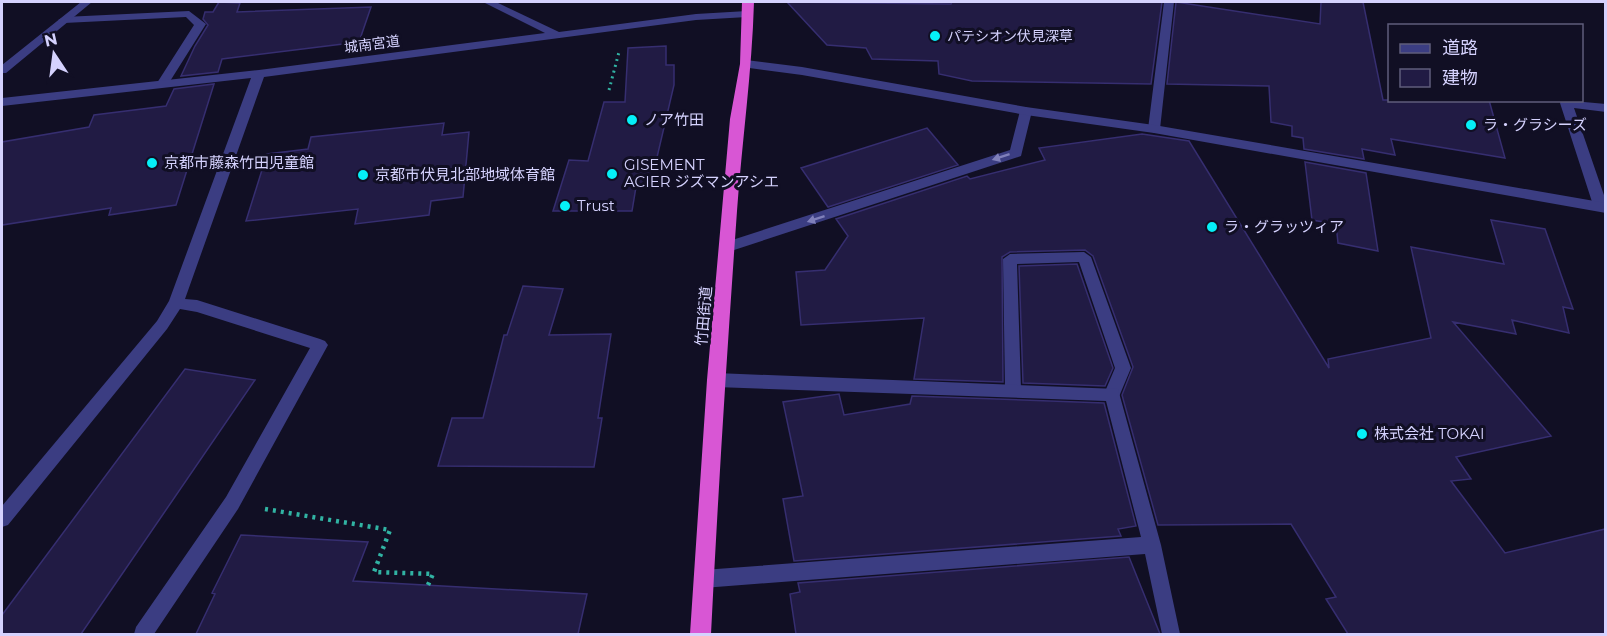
<svg xmlns="http://www.w3.org/2000/svg" width="1607" height="636" viewBox="0 0 1607 636" font-family="Montserrat,'Noto Sans JP',sans-serif">
<rect width="100%" height="100%" fill="#110f24"/>
<path fill="#211b44" stroke="#362e70" stroke-width="1.5" d="M219 2 240 3 237 12 371 7 359 42 222 59 218 72 181 76 195 46 208 25 203 19 205 12H213Z
M787 2 951 4 952 2H1162L1151 84 972 81 939 74 938 61 872 59 866 48 827 45Z
M1176 2 1320 24 1321 2H1363L1383 100H1489L1505 158 1391 139 1395 155 1362 149 1364 159 1304 149 1303 138 1292 136V126L1271 122 1269 86 1167 84Z
M666 46V65H674V85L650 187H636L632 211H553L569 160 588 161 604 102H625L628 48Z
M214 84 176 205 109 215 111 208 2 225V142L89 127 94 115 166 106 174 89Z
M444 123 442 135 469 132 463 197 431 201 429 215 355 224 358 209 246 221 267 154 308 149 311 137Z
M927 128 958 165 828 207 801 168Z
M1142 134 1189 141 1329 368 1328 359 1431 338 1411 247 1504 264 1491 220 1545 229 1573 309 1563 307 1569 333 1512 320 1516 334 1453 322 1551 436 1456 457 1471 479 1451 481 1505 553 1605 529V634H1348L1326 599 1336 597 1291 524 1158 525 1122 395 1133 367 1093 256 1085 250 1010 252 1002 257 1003 382 914 379 924 318 801 325 796 272 825 270 848 236 836 219 967 176 970 179 1045 160 1039 148Z
M1305 162 1366 173 1378 251 1338 243 1336 224 1312 220Z
M1077 264 1113 368 1105 386 1023 383 1019 266Z
M523 286 563 289 549 335 611 334 598 418H602L594 467 438 466 452 418H483L504 335H507Z
M185 369 255 380 81 634H2V615Z
M839 394 844 415 910 404 912 396 1104 403 1136 526 1118 529 1121 536 794 561 783 499 803 496 783 402Z
M241 535 368 542 353 581 587 594 578 634H196L215 594 212 593Z
M1129 557 1160 634H796L790 594 800 592 798 583Z"/>
<g fill="none" stroke-linecap="round" stroke-linejoin="round">
<path stroke="#31b3a3" stroke-width="3" stroke-dasharray="2 4" stroke-linecap="butt" d="M609 90 619 52"/>
<path stroke="#31b3a3" stroke-width="4.5" stroke-dasharray="3 5" stroke-linecap="butt" d="M265 509 390 530 374 572 433 574 428 585"/>
<path fill="#3b3d82" fill-rule="evenodd" d="M189 11 206 24 167 86 163 87 157 83 194 25 186 17 64 23 58 20 64 17Z
M1084 252 1091 257 1131 368 1118 399 1112 401 1106 399 1104 394 1115 368 1079 262 1017 264 1021 389 1019 394 1013 396 1007 394 1005 389 1003 259 1010 254Z"/>
<path fill="#3b3d82" fill-rule="evenodd" d="M81 2H92L6 73H2V65Z
M483 2H496L559 32 696 14 747 11 752 14 747 17 696 20 264 77 185 299 197 300 320 339 325 341 328 345 238 509 154 634H134L136 627 226 497 310 348 197 312 180 309 167 329 8 525 2 527V506L157 321 169 301 251 78 2 106V98L259 70 545 33Z
M1164 2H1174L1160 129 1154 133 1148 129Z
M1562 100 1606 104V112L1574 108 1606 201V211H1596L1594 208 1560 103Z
M1026 107 1032 111 1021 156 728 252 721 247 723 243 1010 150 1020 111Z
M716 373 1118 389 1161 545 1180 634H1162L1145 554 703 588 696 585 694 579 696 573 703 570 1141 537 1106 401 716 387 710 385 708 380 710 375Z"/>
<path fill="#3b3d82" fill-rule="evenodd" d="M746 60 802 67 1026 107 1154 125 1606 203V213L1154 133 1026 115 802 75 742 67 740 64Z"/>
<path fill="#d856d4" fill-rule="evenodd" d="M742 2H754C752 72 742 141 737 211 727 352 718 493 711 634H690L707 380 730 119 740 64Z"/>
</g>
<defs><path id="oneway-solid" d="M-6-.8H1V-3.2L6.5 0L1 3.2V.8H-6Z" transform="scale(1.5)"/></defs>
<g fill="#8080ba">
<use href="#oneway-solid" transform="translate(1001 157) rotate(162)"/>
<use href="#oneway-solid" transform="translate(816 219) rotate(162)"/>
</g>
<g fill="#05eff7" stroke="#110f24" stroke-width="2">
<circle cx="935" cy="36" r="6"/>
<circle cx="632" cy="120" r="6"/>
<circle cx="1471" cy="125" r="6"/>
<circle cx="152" cy="163" r="6"/>
<circle cx="612" cy="174" r="6"/>
<circle cx="363" cy="175" r="6"/>
<circle cx="565" cy="206" r="6"/>
<circle cx="1212" cy="227" r="6"/>
<circle cx="1362" cy="434" r="6"/>
</g>
<g text-anchor="middle" stroke-width="6" stroke-linejoin="round" paint-order="stroke">
<g font-size="14" fill="#d5d2fe" stroke="#110f24" text-anchor="start">
<text x="947" y="41">パテシオン伏見深草</text>
</g>
<g font-size="14" fill="#d5d2fe" stroke="#110f24">
<text transform="translate(372 44) rotate(-7)" y="5">城南宮道</text>
</g>
<g font-size="15" fill="#d5d2fe" stroke="#110f24" text-anchor="start">
<text x="644" y="125">ノア竹田</text>
<text x="1483" y="130">ラ・グラシーズ</text>
<text x="164" y="168">京都市藤森竹田児童館</text>
<text x="624" y="170">GISEMENT<tspan x="624" dy="17">ACIER ジズマンアシエ</tspan></text>
<text x="375" y="180">京都市伏見北部地域体育館</text>
<text x="577" y="211">Trust</text>
<text x="1224" y="232">ラ・グラッツィア</text>
<text x="1374" y="439">株式会社 TOKAI</text>
</g>
<g font-size="15" fill="#d5d2fe" stroke="#110f24">
<text transform="translate(704 316) rotate(-85)" y="5">竹田街道</text>
</g>
</g>
<rect width="1607" height="636" fill="none" stroke="#d5d2fe" stroke-width="6"/>
<rect x="1388" y="24" width="195" height="78" fill="#110f24" stroke="#5f5d7b" stroke-width="1.5"/>
<rect x="1400" y="44" width="30" height="9" fill="#3b3d82" stroke="#5f5d7b" stroke-width="1.5"/>
<text x="1442" y="54" font-size="18" fill="#d5d2fe">道路</text>
<rect x="1400" y="69" width="30" height="18" fill="#211b44" stroke="#5f5d7b" stroke-width="1.5"/>
<text x="1442" y="84" font-size="18" fill="#d5d2fe">建物</text>
<g transform="translate(54 54) rotate(347)" stroke="#110f24" stroke-width="4.5" paint-order="stroke">
<path d="M0-4.5L10 22L0 15L-10 22Z" fill="#d5d2fe"/>
<text y="-9" font-size="16" font-weight="bold" text-anchor="middle" fill="#d5d2fe">N</text>
</g>
</svg>
